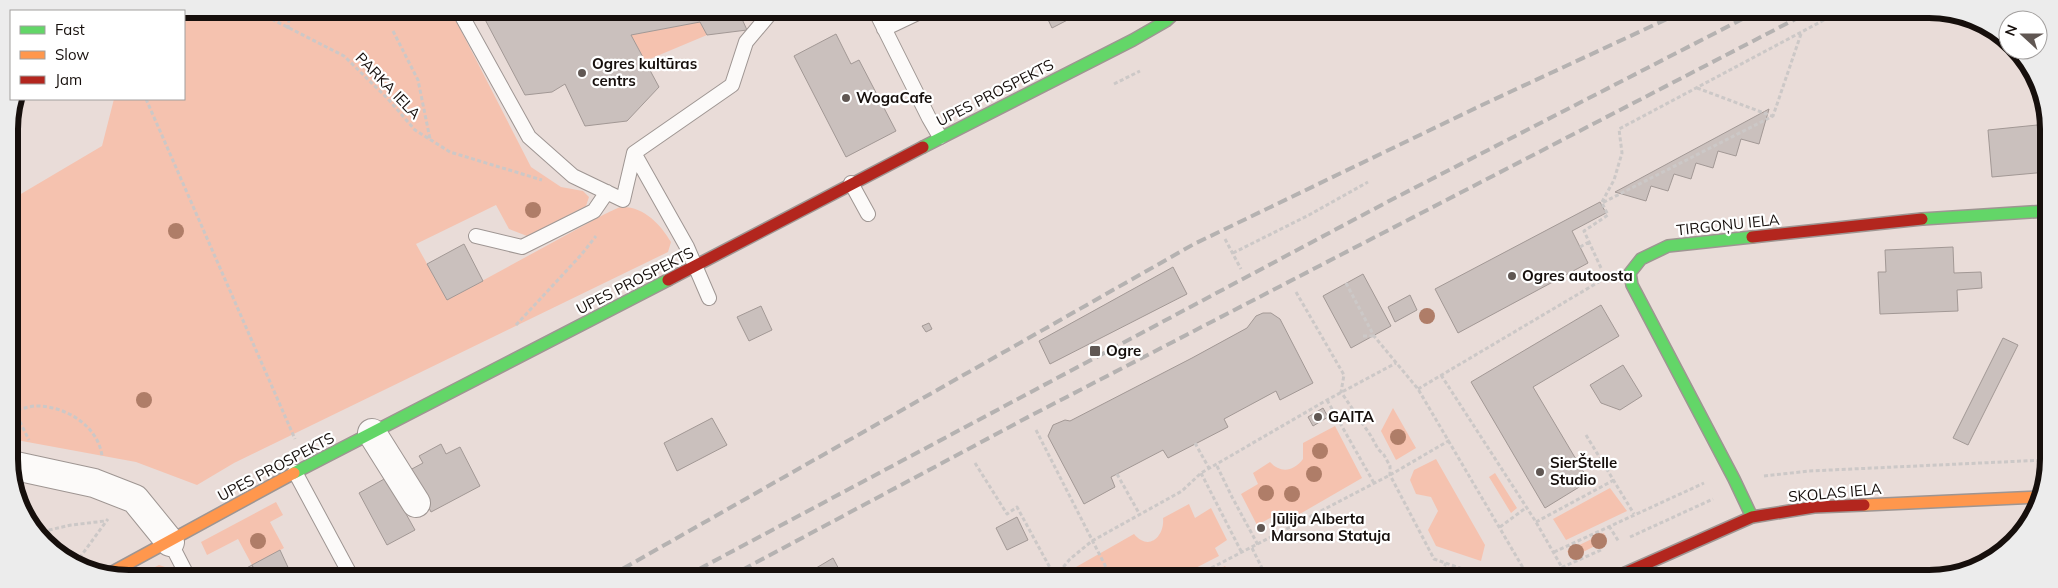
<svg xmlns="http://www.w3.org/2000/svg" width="2058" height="588" viewBox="0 0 2058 588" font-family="Mulish,sans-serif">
<rect width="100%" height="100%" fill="#e9dcd8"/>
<path fill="#f5c2af" d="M137 9H450L531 167 561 187 583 191 589 197 586 206 527 236 509 229 496 205 416 244 447 300 603 215C608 213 616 208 621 207 644 206 661 225 671 242L668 252 234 463 197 485 136 462 11 439 9 201 102 146 114 99H184V11H136Z
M700 22 707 35 645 61 631 35Z
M1393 408 1416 448 1396 460 1381 431Z
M1335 426 1362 478 1279 526 1272 517 1257 525 1241 494 1258 484 1253 473 1270 462C1281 474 1294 471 1303 459V443Z
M1436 459 1485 545 1481 561 1436 546 1428 530 1438 511 1431 497 1416 494 1410 480 1414 470Z
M1495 473 1517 508 1511 513 1489 477Z
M1610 488 1627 511 1566 540 1553 519Z
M276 502 283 515 270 522 284 548 252 565 238 539 207 555 201 542Z
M1189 504 1195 518 1211 508 1227 540 1215 548 1219 556 1178 577H1063L1069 571 1134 534C1149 552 1165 536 1163 518Z
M1604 533 1607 540 1571 558 1567 551Z
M159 565 168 568 176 575H139Z
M1225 566 1228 570 1215 578H1203Z"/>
<path fill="#cac0bd" stroke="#a29895" d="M480 10H750L742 19 747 30 707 35 700 22 631 35 659 87 627 121 585 126 565 84 552 92 525 95Z
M1044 11H1082L1083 12 1052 28Z
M836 34 851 64 859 60 896 131 846 157 794 56Z
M1769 109 1759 144 1741 139 1736 156 1718 151 1713 168 1696 163 1691 179 1674 174 1668 191 1651 186 1646 201 1615 192Z
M2047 124V172L1992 177 1988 130Z
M1600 202 1606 213 1572 231 1588 263 1458 333 1435 289Z
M464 244 483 281 447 300 427 264Z
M1953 247 1954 273 1981 272 1982 288 1957 290 1958 311 1880 314 1878 272H1886L1885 250Z
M1173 267 1187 294 1050 364 1039 341Z
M1363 274 1391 326 1351 348 1323 296Z
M1410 295 1417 310 1395 322 1388 307Z
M1601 305 1619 336 1533 387 1589 481 1545 508 1471 382Z
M761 306 772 330 749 341 737 317Z
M1263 313H1271L1280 319 1313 383 1280 400 1276 391 1224 419 1228 427 1168 458 1163 450 1117 474 1111 477 1115 487 1084 504 1048 436 1053 425 1065 420 1070 421 1192 358 1247 328 1256 316Z
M929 323 932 329 926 332 922 326Z
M2003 338 2018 345 1968 445 1953 438Z
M1623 365 1642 396 1620 410 1601 403 1590 385Z
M1323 408 1328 417 1313 426 1308 417Z
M712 418 727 445 677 471 664 443Z
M441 444 446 454 460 447 480 486 431 512 410 470 423 463 419 456Z
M386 478 415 530 387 545 359 493Z
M1017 517 1028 540 1007 550 996 528Z
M280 550 292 576H257L252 565Z
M833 558 843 577H801Z
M252 565 257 576H232Z"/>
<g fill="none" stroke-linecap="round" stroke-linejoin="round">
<defs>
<path id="lane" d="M458 9 529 137 573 176 623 200 634 153 732 85 746 42 773 10
M875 10 929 118 940 137
M884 29 924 10
M634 153 687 247 709 298
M851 183 868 214
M476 236 522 247 594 211 607 192
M295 472 351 576
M170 542 187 575"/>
<path id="street" d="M372 433 416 503
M11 465 94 483 135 499 170 542"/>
<path id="fast" d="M923 147 1133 40 1166 21 1177 11
M1922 219 2047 211
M1752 237 1668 246 1641 259 1630 273 1632 285 1734 479 1752 517
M294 473 668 280"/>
<path id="slow" d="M1864 505 2041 497
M107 575 294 473"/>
<path id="jam" d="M1752 237 1922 219
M668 280 923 147
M1614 578 1752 517 1814 507 1864 505"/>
</defs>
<use href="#lane" stroke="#9e9592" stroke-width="16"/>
<use href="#street" stroke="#9e9592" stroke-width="30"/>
<use href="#fast" stroke="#9e9592" stroke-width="14"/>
<use href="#slow" stroke="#9e9592" stroke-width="14"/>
<use href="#jam" stroke="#9e9592" stroke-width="14"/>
<path stroke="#ccc8c7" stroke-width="3" stroke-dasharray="4 2.5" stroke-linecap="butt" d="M248 9 256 11 344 56 388 99 415 130 450 152 542 180
M173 11 177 9
M288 29 290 9
M393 31 418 80 430 139
M1114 84 1140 71
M1697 88 1772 116
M146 99 295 439
M1602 202 1614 180 1622 153 1619 129 1839 12
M1225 239 1241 269
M1580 247 1589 242
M1233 253 1309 215 1368 182
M1601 268 1584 231 1608 215 1602 203 1773 116 1801 34
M1346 283 1374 336 1418 389 1529 578
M1296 292 1344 375 1341 392 1371 436 1378 449 1384 455 1390 466V475L1434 559 1480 575 1482 578
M516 325 581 255 596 236
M1363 336H1374
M1441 375 1536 522 1568 578
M1418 389 1602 280
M1327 400 1374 483
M11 404 29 440
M11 411C19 410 26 407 34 406 64 405 98 425 102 456
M1036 430 1111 577
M1586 435 1634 514
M1195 443 1210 470
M975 463 1007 514 1017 507 1055 577
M1217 466 1232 497 1258 545
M1201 473 1242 553
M1117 474 1140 515
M1764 476 1809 471 2045 460
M1536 522 1614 480
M1609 526 1619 542
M1500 527 1527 507
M36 533 71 525 105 521
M1630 537 1713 499
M1252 548 1267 578
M1554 552 1704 483
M73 560 81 556 108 519
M1055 577 1070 559 1092 541 1182 491 1201 473 1327 400 1396 363
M1194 577 1390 475 1450 440
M1439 578 1446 563
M1538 578 1601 550"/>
<use href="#lane" stroke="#fcfaf9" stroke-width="14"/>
<use href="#street" stroke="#fcfaf9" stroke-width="28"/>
<use href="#fast" stroke="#63d668" stroke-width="11"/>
<use href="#slow" stroke="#ff974d" stroke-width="11"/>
<use href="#jam" stroke="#b3261e" stroke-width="11"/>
<path stroke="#b5b2b1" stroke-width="4" stroke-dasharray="10 5" stroke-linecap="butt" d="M610 576 1194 244 1482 105 1682 12
M686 576 1389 201 1756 12
M729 577 1030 416 1809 12"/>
</g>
<g fill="#af7d68">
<circle cx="533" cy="210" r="8"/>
<circle cx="176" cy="231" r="8"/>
<circle cx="1427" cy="316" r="8"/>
<circle cx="144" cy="400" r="8"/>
<circle cx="1398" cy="437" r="8"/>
<circle cx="1320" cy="451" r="8"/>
<circle cx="1314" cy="474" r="8"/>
<circle cx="1266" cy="493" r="8"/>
<circle cx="1292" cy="494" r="8"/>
<circle cx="258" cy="541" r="8"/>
<circle cx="1599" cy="541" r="8"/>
<circle cx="1576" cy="552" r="8"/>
</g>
<g fill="#605753" stroke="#fff" stroke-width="2">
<circle cx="582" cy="73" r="5"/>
<circle cx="846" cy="98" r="5"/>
<circle cx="1512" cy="276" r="5"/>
<rect x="1089" y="345" width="12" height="12" rx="2.5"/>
<circle cx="1318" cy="417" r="5"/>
<circle cx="1540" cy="472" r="5"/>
<circle cx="1261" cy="528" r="5"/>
</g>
<g text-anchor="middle" stroke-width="4.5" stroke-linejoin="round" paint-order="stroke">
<g font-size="15" font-weight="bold" fill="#160f0c" stroke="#fff" text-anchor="start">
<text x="592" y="69">Ogres kultūras<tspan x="592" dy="17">centrs</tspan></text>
<text x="856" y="103">WogaCafe</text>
<text x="1522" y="281">Ogres autoosta</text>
<text x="1106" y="356">Ogre</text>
<text x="1328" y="422">GAITA</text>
<text x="1550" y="468">SierŠtelle<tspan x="1550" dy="17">Studio</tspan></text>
<text x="1271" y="524">Jūlija Alberta<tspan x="1271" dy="17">Marsona Statuja</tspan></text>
</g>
<g font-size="15" fill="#160f0c" stroke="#fff">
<text transform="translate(388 86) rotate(46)" y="5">PARKA IELA</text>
<text transform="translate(995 93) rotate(-27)" y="5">UPES PROSPEKTS</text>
<text transform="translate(1728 225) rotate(-6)" y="5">TIRGOŅU IELA</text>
<text transform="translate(635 281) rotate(-27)" y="5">UPES PROSPEKTS</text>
<text transform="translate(276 467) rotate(-28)" y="5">UPES PROSPEKTS</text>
<text transform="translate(1835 493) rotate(-5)" y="5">SKOLAS IELA</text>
</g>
</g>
<path d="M0 0H2058V588H0ZM129 18H1929A111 111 0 0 1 2040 129V459A111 111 0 0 1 1929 570H129A111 111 0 0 1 18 459V129A111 111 0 0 1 129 18Z" fill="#ececec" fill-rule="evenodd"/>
<path fill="none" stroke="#160f0c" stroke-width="6" d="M129 18H1929A111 111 0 0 1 2040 129V459A111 111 0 0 1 1929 570H129A111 111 0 0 1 18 459V129A111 111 0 0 1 129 18Z"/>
<rect x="10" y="10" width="175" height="90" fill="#ffffff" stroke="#a29f9e"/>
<rect x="20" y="26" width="25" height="8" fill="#63d668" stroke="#a29f9e"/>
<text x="55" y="35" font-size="15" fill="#160f0c">Fast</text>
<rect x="20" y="51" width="25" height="8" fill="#ff974d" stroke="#a29f9e"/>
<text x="55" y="60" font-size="15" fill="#160f0c">Slow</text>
<rect x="20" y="76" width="25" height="8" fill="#b3261e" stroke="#a29f9e"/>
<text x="55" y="85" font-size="15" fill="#160f0c">Jam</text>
<g transform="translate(2023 35) rotate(291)"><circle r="24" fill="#ffffff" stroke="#a29f9e"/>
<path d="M0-4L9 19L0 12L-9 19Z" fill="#605753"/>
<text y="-8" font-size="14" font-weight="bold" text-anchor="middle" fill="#160f0c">N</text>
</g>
</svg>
